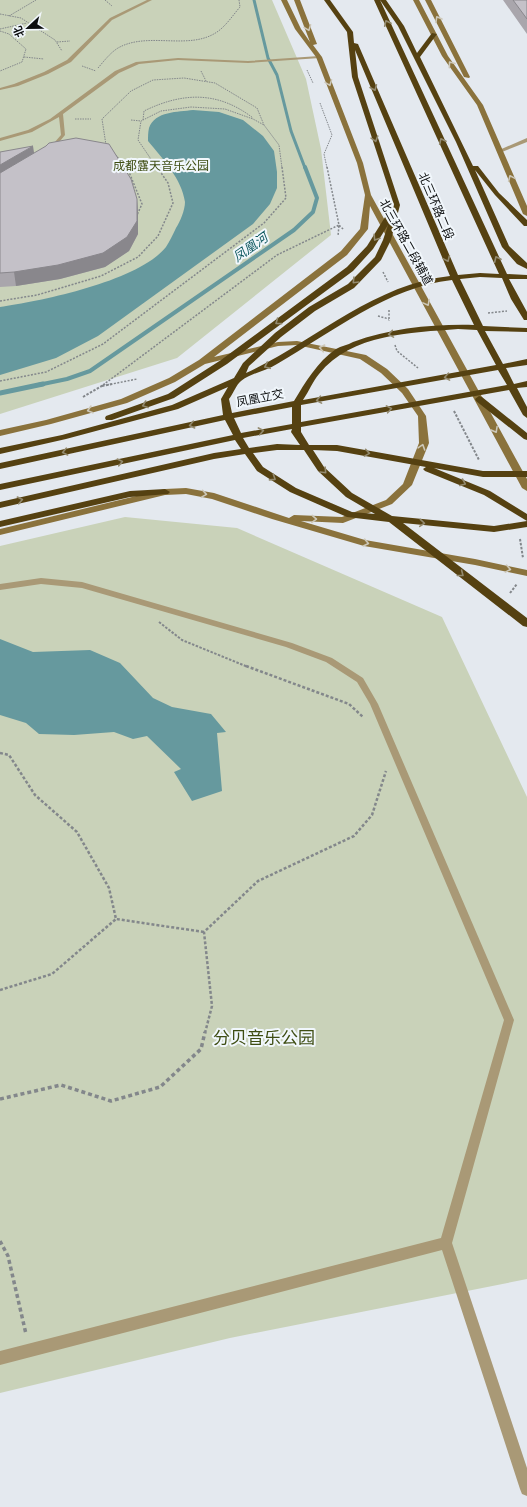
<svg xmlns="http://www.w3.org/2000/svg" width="527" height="1507" viewBox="0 0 527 1507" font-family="'IBM Plex Sans','Noto Sans SC',sans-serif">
<rect width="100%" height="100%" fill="#e4e9ef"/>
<path fill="#c9d2b9" d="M0 0H272L306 79 321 149 331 235 177 358 0 414Z
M125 517 237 528 442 617 527 797V1279L230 1338 0 1393V546Z"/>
<path fill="#66999e" d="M193 110 219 112 243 120 263 136 274 151 277 172V188L270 204 253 224 98 336 56 358 0 375V307C42 301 139 281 166 247 170 241 173 234 176 228 180 222 185 210 185 202 182 179 162 158 148 141 148 137 148 132 149 128 155 111 178 112 193 110Z
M0 639 33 652 90 650 120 663 153 698 172 707 211 714 226 732 217 733 222 791 192 801 174 772 181 769 147 736 133 739 114 732 74 735 39 734 26 723 0 715Z"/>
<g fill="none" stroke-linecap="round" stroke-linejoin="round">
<path stroke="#66999e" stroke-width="3" d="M254 0 268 58 277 75 291 131 305 168"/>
<path stroke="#66999e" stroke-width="4" d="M38 385 67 379 90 371 294 230 313 212 317 198 305 167"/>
<path stroke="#66999e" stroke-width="5" d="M0 393 43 384"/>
<path stroke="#83878b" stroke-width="1" stroke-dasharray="1.5 1" stroke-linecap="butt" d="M105 0 112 6
M0 14 21 18 55 40 62 51
M9 16 36 0
M0 29 27 23
M0 31 9 34 26 49 22 62 0 71
M57 42 70 41
M24 57 44 59
M82 66 96 71
M98 68C104 61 110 53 118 48 148 31 189 51 217 32 226 26 233 15 240 7L239 0
M307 70 313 83
M201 71 206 81
M320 103 332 135 324 154 327 168
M75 119H91
M131 120 141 121
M143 120 144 111C183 92 218 91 253 118
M106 145 102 119 131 91 153 80 184 78 215 83 257 108 264 125
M114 153 128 168
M157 168 138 140 141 121 161 111 191 107 225 109 253 119 264 125 279 145 282 168"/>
<path stroke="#83878b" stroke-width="1.5" stroke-dasharray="2 1.5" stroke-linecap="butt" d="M127 167 142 204 137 215
M327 167 339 225 344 230
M383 272 388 282
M0 301 37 295 101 276 138 257 158 236 173 203 168 183 157 167
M389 310V321
M488 313 507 311
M378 316 389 319
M395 345 397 351 418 368
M0 381 46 372 103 344 264 223 286 198 282 167
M103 385 277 255 339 225 338 236
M107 385 137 379"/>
<path stroke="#83878b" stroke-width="2" stroke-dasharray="2.5 1.5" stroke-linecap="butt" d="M102 386 112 384
M83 397 105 384
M454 411 479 460
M520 539 523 558
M510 593 517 584
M159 622 182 640 248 667"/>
<path stroke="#83878b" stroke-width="2.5" stroke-dasharray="3 2" stroke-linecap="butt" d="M246 666 349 704 363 717
M0 753 9 755 35 795 77 832 109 888 116 919 204 932
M0 990 52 974 116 919
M205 1033 212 1006 204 932 258 881 354 836 372 815 386 771"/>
<path stroke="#83878b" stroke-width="3.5" stroke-dasharray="4 3" stroke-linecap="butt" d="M0 1099 61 1085 111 1101 160 1087 201 1049 205 1032
M0 1241 8 1256 26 1334"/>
<path fill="#a99976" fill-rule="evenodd" d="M147 0H152L112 20 71 62 48 74 18 86 0 90V88L14 84 44 72 67 60 110 18Z
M319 56 320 58 248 63 178 60 139 64 119 73 63 114 65 135 51 152 47 151 61 135 59 117 32 132 0 141V138L28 130 50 119 115 71 136 62 178 58 248 61Z
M41 578 82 582 292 643 332 658 363 678 378 704 514 1020 452 1243 527 1468V1496L522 1494 520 1489 442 1250 0 1365V1351L441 1238 504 1020 370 704 357 682 326 662 286 647 82 588 41 584 0 590V584Z"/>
<path fill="#a99976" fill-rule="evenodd" d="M527 138V142L502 152 497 151Z"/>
<path fill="#8a723c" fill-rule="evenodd" d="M281 0H287L301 29 310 42 294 0H300L317 44 313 45 322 57 363 163 371 195 527 479V491L522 488 370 206 368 229 347 255 214 357 278 342 297 341 366 355 387 369 408 389 426 416 429 443 412 485 392 504 343 523 301 521 365 540 475 559 527 570V576L475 565 364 546 272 519 212 499 186 494 165 495 0 535V529L165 489 186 488 214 493 289 518 294 515 342 517 386 500 403 484 419 443 418 416 402 393 381 373 360 359 297 345 278 346 205 364 175 382 127 403 51 424 0 436V430L46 420 121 399 169 378 199 360 341 251 360 229 365 195 357 163 316 57 295 29Z
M413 0H419L448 56 483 105 527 206V216L523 214 477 105 442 56Z
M425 0H431L470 77 469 78 464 77Z"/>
<path fill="#554111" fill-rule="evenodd" d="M324 0H330L353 32 354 43 358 44 458 275 480 273 499 274 374 0H380L507 274 527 275V279H509L527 312V320H524L511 299 502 278 480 277 460 279 483 326 527 328V332L485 331 503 364 527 359V365L506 368 514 384 527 381V387L517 388 527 407V418L523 415 509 390 301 427V432L309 445H337L483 471H527V477H483L434 468 490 491 527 514V527L494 532 403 523 527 618V627L523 626 389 522 347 517 290 492 257 471 245 454 214 459 0 508V502L214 453 241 449 235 440 0 490V484L233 435 225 420 0 469V463L223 415 221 399 228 387 178 409 66 439 0 454V448L62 435 172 405 234 378 243 363 275 333 309 307 348 284 375 257 383 240 388 225 373 249 353 271 227 364 174 398 112 420H106L105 418 106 416 168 394 221 360 347 267 367 246 387 214H391L394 205 352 77 347 32ZM355 50 450 276C373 284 314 342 246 373L249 366 281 337 315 311 354 288 381 260 391 240 400 205 358 77ZM452 280 474 325C434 324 391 328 353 342 348 345 341 346 336 349 317 362 305 383 294 401L232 413 229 399C233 394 236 385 241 381 251 373 266 371 277 364 331 333 388 287 452 280ZM458 329 477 330 496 365 303 400C309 391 313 381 319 374 352 333 411 333 458 329ZM498 370 507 385 301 422V405ZM292 407V424L241 433 234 418ZM292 429 291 432 300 445 277 444 249 448 243 438ZM277 450H304L318 471 346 497 375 514 352 512 296 488 263 467 253 453ZM313 450 337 451 426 467 423 469 425 471 484 495 527 521 494 526 392 516 352 493 324 467Z
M380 0H386L404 26 417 53 432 33 437 34 420 57 473 166H478L499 193 527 220V226H524L495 195 475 170 509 246 527 263V269L517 264 502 247 456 142 398 26Z
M479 396 482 397 527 433V440L524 439 476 401 475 399Z
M165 489 170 492 168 494 130 497 0 527V521L130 491Z"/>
</g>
<path fill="#a9a6ac" d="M503 0H527V34Z
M0 152 34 153 137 199 138 213V234L129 251 105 267 60 279 16 286 0 287Z"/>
<path fill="#89878c" d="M33 146 35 159 0 180V165Z
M137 199 138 213V234L129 251 105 267 60 279 16 286 14 272Z"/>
<path fill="#c4c1c8" stroke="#89878c" d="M513 0H527V19Z
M76 138 109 144 131 179 137 199V221L127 237 103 253 58 265 14 272 0 273V173L46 146 49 143Z
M33 146 0 165V152Z"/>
<defs><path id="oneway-chevron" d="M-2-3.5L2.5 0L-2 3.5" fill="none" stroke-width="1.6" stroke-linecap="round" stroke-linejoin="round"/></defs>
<g stroke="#cdc8b9">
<use href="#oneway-chevron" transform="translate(438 19) rotate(-119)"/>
<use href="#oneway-chevron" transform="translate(308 28) rotate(69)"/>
<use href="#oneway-chevron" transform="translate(451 64) rotate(-126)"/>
<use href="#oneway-chevron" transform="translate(329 83) rotate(69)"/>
<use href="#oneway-chevron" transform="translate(511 178) rotate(-114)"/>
<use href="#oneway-chevron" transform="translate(427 303) rotate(62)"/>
<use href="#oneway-chevron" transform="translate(322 348) rotate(-168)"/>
<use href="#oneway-chevron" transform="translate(90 410) rotate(164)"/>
<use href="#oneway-chevron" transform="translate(495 430) rotate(61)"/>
<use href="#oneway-chevron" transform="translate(422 447) rotate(-72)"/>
<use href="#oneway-chevron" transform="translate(204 494) rotate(9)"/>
<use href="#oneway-chevron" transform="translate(314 519) rotate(2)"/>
<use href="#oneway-chevron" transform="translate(366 543) rotate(12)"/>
<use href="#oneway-chevron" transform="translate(508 569) rotate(10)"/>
</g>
<g stroke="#938a6f">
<use href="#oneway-chevron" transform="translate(387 23) rotate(-115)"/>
<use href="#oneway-chevron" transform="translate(374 88) rotate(67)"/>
<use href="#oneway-chevron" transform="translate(375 139) rotate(73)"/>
<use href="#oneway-chevron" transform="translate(442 141) rotate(-115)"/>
<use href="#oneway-chevron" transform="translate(376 238) rotate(123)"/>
<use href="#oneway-chevron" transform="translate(447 259) rotate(66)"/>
<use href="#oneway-chevron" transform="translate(497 259) rotate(-115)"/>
<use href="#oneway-chevron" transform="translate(355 281) rotate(135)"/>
<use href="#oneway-chevron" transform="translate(278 322) rotate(144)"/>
<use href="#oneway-chevron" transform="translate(391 334) rotate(171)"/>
<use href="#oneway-chevron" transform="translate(267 366) rotate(155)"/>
<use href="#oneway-chevron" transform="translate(447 377) rotate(170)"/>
<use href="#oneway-chevron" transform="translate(319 400) rotate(170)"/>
<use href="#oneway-chevron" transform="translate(145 405) rotate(160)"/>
<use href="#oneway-chevron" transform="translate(389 409) rotate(-10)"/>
<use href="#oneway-chevron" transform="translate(192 425) rotate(168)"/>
<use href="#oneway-chevron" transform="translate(261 431) rotate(-11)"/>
<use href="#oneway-chevron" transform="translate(65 452) rotate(168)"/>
<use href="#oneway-chevron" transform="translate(367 453) rotate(9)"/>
<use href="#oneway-chevron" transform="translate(120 462) rotate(-12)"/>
<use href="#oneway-chevron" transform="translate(324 471) rotate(46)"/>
<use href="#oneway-chevron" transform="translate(273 478) rotate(33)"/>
<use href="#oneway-chevron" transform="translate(463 483) rotate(22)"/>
<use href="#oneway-chevron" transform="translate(20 500) rotate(-12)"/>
<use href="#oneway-chevron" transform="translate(422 523) rotate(5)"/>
<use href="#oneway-chevron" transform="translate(461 574) rotate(38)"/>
</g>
<g text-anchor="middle" stroke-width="4" stroke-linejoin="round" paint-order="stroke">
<g font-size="12" fill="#3e4d12" stroke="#f1f7fc">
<text x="161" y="170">成都露天音乐公园</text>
</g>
<g font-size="12" fill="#0b0d0e" stroke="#f1f7fc">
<text transform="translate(436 206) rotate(67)" y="4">北三环路二段</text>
<text transform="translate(406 242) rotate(61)" y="4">北三环路二段辅道</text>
<text transform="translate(260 398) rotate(-11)" y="4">凤凰立交</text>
</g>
<g font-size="13" font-style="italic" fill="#0c575e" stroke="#f1f7fc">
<text transform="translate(250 247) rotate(-35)" y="5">凤凰河</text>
</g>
<g font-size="17" fill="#3e4d12" stroke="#f1f7fc">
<text x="264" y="1044">分贝音乐公园</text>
</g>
</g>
<g transform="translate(28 28) rotate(248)" stroke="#f1f7fc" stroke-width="3" paint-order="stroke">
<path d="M0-3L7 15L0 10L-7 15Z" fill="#0b0d0e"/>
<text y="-6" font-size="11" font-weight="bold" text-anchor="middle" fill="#0b0d0e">北</text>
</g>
</svg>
